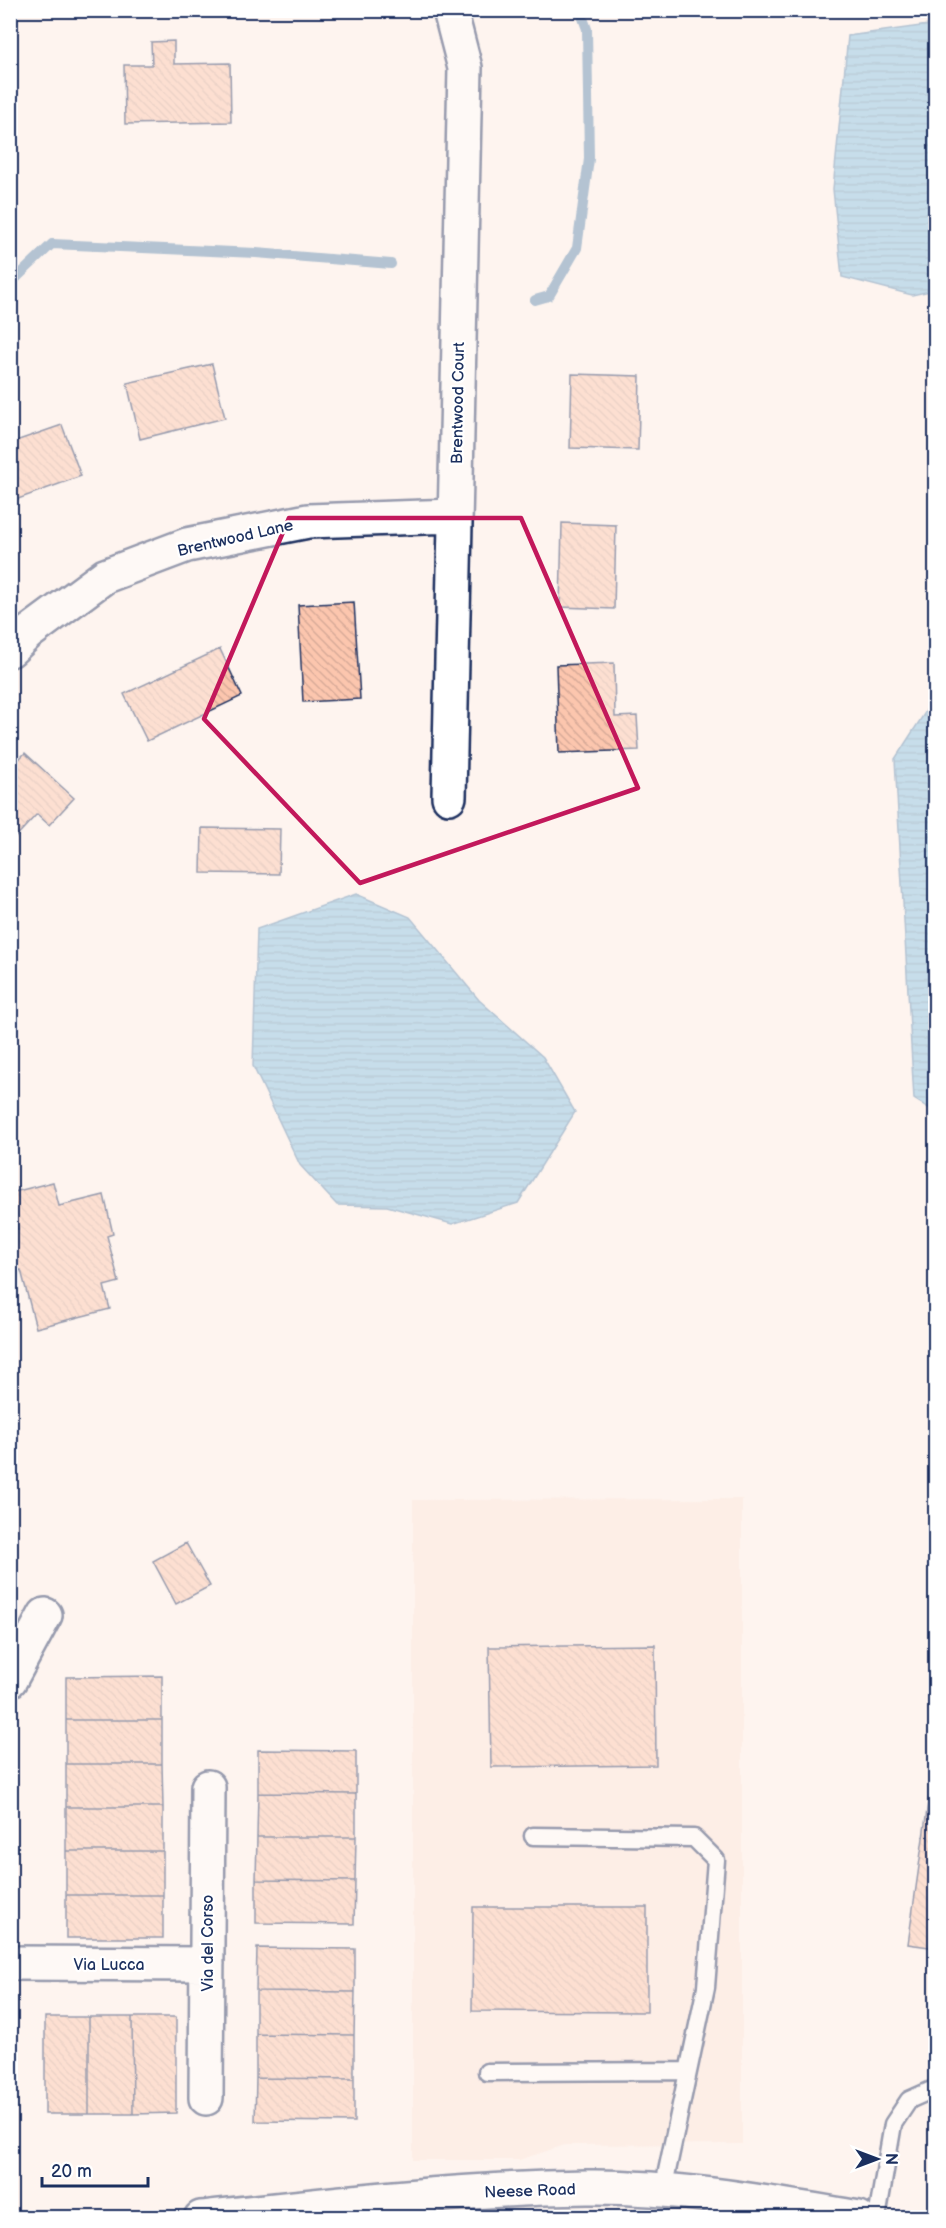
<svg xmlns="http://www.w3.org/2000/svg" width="946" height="2228" viewBox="0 0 946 2228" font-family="'Balsamiq Sans',sans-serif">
<defs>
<pattern id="water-rules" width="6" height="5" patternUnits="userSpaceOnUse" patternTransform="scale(1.5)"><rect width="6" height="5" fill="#85c2e5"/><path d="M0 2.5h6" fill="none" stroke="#6c9ebd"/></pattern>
<pattern id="building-back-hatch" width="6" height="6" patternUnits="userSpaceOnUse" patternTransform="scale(1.5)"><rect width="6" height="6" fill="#fcc6ae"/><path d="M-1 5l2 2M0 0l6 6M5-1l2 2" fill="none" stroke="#d7aa98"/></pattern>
</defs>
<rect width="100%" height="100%" fill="#fef4ef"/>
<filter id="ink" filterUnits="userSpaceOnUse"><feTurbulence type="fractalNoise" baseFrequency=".0167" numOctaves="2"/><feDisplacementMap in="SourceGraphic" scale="12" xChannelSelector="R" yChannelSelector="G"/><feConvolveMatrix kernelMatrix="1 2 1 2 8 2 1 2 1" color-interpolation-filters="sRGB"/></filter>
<g filter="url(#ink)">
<path fill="#fde6dc" d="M742 1499V2144L565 2145 519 2160H413V1500Z"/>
<path fill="url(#water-rules)" stroke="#5b87af" stroke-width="1.5" d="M935 24V290L912 295 842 277 833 189 848 36Z
M935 697V1112L914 1099 895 759Z
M356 894 410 917 479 1000 543 1057 575 1112 518 1203 452 1224 387 1206 337 1205 300 1165 253 1066 257 929Z"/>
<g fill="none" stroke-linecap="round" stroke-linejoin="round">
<path stroke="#5b87af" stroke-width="10" d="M10 284 52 244 256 253 391 264
M535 300 549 296 577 248 589 159 587 29 580 10"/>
</g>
<path fill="url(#building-back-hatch)" stroke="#1b2f5e" stroke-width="1.5" d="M174 41V64L230 63 231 122 125 124 124 65H152L151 42Z
M212 364 225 418 140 439 127 383Z
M572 374 640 376 638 450 570 448Z
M62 425 81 476 10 502V443Z
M562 523 616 525 614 609 560 607Z
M354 602 360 699 303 702 298 605Z
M220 649 242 696 147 741 124 694Z
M614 663 615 717 637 716 639 750 559 753 556 665Z
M25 753 74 798 49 825 37 814 10 843V768Z
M202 828 280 829 279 874 201 873Z
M53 1182 59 1206 104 1195 113 1234 107 1236 119 1282 104 1286 110 1309 36 1328 21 1270 10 1273V1231L18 1229 10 1193Z
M186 1543 210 1586 176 1604 153 1561Z
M655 1645 656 1765 491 1767 489 1647Z
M162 1676V1720H66V1677Z
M66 1720H162V1764H66Z
M936 1746V1948L908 1944Z
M258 1750 356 1751V1794L258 1793Z
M66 1764H162L163 1807H66Z
M258 1793 356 1794V1837H257Z
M66 1807H163V1851H66Z
M257 1837H356L355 1881 256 1880Z
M66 1851H163V1895H66Z
M256 1880 355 1881 354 1924 256 1923Z
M66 1895H163V1938H66Z
M473 1907H647V2012L472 2011Z
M257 1948 355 1949V1992L256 1991Z
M256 1991 355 1992 354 2035 256 2034Z
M45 2017H89V2114H45Z
M89 2017H132L133 2114H89Z
M132 2017H176V2113L133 2114Z
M256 2034 354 2035V2079L256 2078Z
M256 2078 354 2079V2122L255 2121Z"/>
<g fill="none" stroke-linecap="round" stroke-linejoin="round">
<defs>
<path id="lane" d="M533 1836 694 1838 716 1860 706 1987 663 2190
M487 2072 687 2071
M877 2218 893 2124 909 2100 936 2088"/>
<path id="street" d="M10 650 28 633 105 576 187 545 308 521 454 516
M449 797 465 68 450 10
M10 1680 45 1615
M10 1963 207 1964
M206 2098 208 1787"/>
<path id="secondary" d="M201 2218C329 2204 458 2189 587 2187 678 2186 770 2203 859 2218"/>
</defs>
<use href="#lane" stroke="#1b2f5e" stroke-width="21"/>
<use href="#street" stroke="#1b2f5e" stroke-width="38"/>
<use href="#secondary" stroke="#1b2f5e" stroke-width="38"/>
<use href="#lane" stroke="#fff" stroke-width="16"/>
<use href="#street" stroke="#fff" stroke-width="33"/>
<use href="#secondary" stroke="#fff" stroke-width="33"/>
</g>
</g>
<path d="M0 0H946V2228H0ZM289 518H521L638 788 360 883 204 719Z" fill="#fef4ef" fill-opacity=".55" fill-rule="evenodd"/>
<path fill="none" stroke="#c2185b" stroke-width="4.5" stroke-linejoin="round" d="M289 518H521L638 788 360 883 204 719Z"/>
<g text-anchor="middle" stroke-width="4.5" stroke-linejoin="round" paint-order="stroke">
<g font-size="16" fill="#1b2f5e" stroke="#fff">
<text transform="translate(457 403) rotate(-89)" y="6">Brentwood Court</text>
<text transform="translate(235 537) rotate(-13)" y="6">Brentwood Lane</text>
<text transform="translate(207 1943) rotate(-90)" y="6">Via del Corso</text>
<text x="109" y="1970">Via Lucca</text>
<text transform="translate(530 2190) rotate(-2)" y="6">Neese Road</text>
</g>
</g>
<rect width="946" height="2228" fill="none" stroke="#fff" stroke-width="36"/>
<rect x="18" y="18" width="910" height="2192" fill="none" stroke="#1b2f5e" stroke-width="2" filter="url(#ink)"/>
<g transform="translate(877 2159) rotate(90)" stroke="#ffffff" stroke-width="4.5" paint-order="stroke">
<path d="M0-4.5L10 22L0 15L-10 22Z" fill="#1b2f5e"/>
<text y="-9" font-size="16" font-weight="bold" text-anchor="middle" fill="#1b2f5e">N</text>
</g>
<path d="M42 2177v9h106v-9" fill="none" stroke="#1b2f5e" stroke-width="3"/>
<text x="51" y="2177" font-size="18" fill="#1b2f5e" stroke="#ffffff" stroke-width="4.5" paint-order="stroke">20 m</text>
</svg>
